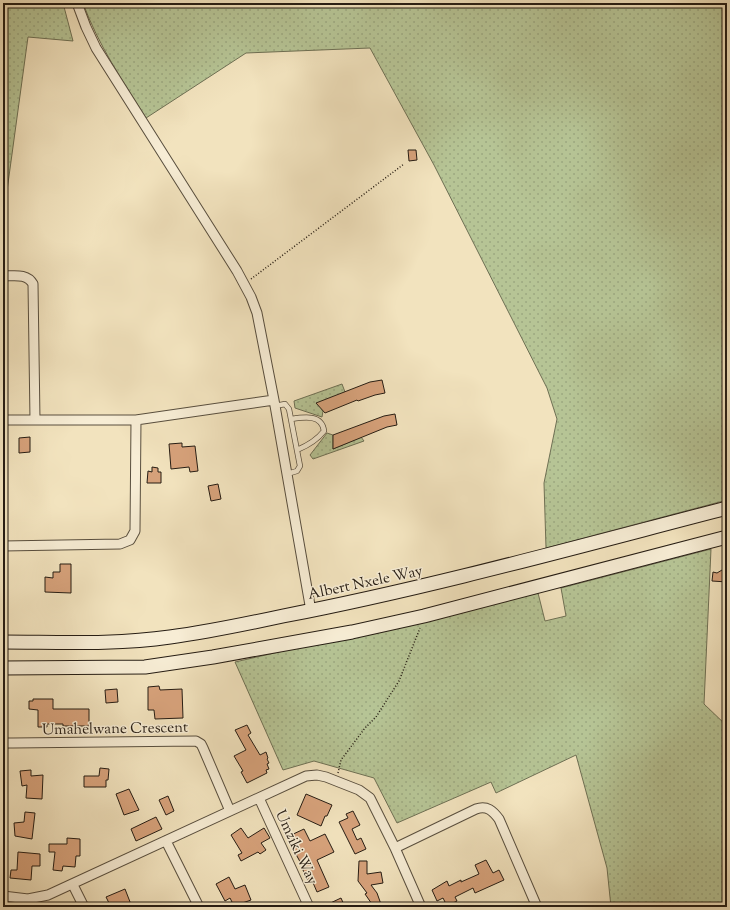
<svg xmlns="http://www.w3.org/2000/svg" width="730" height="910" viewBox="0 0 730 910" font-family="'Sorts Mill Goudy',serif">
<defs>
<pattern id="grass-dots" width="8" height="8" patternUnits="userSpaceOnUse"><rect width="8" height="8" fill="#b6c495"/><path d="M2 2h.1M6 6h.1" fill="none" stroke="#9ca880" stroke-width="1.8" stroke-linecap="round"/></pattern>
</defs>
<rect width="100%" height="100%" fill="#f2e3be"/>
<filter id="stains"><feTurbulence type="fractalNoise" baseFrequency=".005" numOctaves="4"/><feColorMatrix values="0 0 0 0 .2 0 0 0 0 .09 0 0 0 0 .02 0 0 0 .5 -.17"/></filter>
<radialGradient id="worn" r=".72"><stop offset=".6" stop-color="#630" stop-opacity="0"/><stop offset="1" stop-color="#630" stop-opacity=".3"/></radialGradient>
<path fill="url(#grass-dots)" stroke="#6e7054" d="M3 3H63L73 41 28 37 3 220Z
M83 3H727V500L546 548 544 483 557 419 547 388 434 165 370 48 246 53 146 118C123 81 98 45 83 3Z
M342 384 345 392 323 411 322 417 295 408 294 401Z
M327 433 333 435V449L361 437 364 441 313 459 310 455Z
M711 549 704 704 727 726V907H611L607 868 576 755 496 793 491 782 397 823 374 778 314 761 283 770 235 662 538 593 545 621 566 616 561 588Z"/>
<path fill="#d7a27b" stroke="#251c13" d="M408 150H416L417 160 409 161Z
M382 380 385 393 375 395 358 401 357 400 325 413 316 403 370 382Z
M395 414 397 425 387 427 333 449V435L384 416Z
M30 437V452L19 453V438Z
M182 443V447L195 446 198 471 190 472 189 467 171 469 169 444Z
M152 467 158 468V472H161V483H147L148 471 152 472Z
M218 484 221 499 211 501 208 486Z
M60 564H71V593L45 592V577L53 578V572H60Z
M727 567V582L712 581 713 572 717 573Z
M159 686 160 690 182 689 183 718 155 719 154 710H148V687Z
M117 689 118 702 106 703 105 690Z
M33 699H53V709H89V726H63V724H47V727H38V710L29 709V701H33Z
M247 725 251 733 248 735 260 755 266 752 268 758 267 759 269 763 267 764 269 769 266 770 267 773 247 783 241 772 243 771 234 756 246 750 235 730Z
M100 768 109 769 108 780H106V787H84V776H99Z
M31 770V776L43 775 42 799 26 798 27 785 22 786 20 771Z
M129 789 139 810 124 815 116 794Z
M306 794 332 805 327 816H325L321 826 297 815Z
M168 796 174 811 166 815 159 800Z
M353 811 360 825 352 829 357 840 361 838 366 849 355 854 339 822 348 818 346 814Z
M25 812 35 813 32 839 15 836 14 823 24 822Z
M156 817 162 829 136 841 131 829Z
M241 828 248 838 264 828 270 838 261 843 266 850 260 854 258 852 241 861 238 855 242 853 231 835Z
M304 829 310 841 325 834 334 852 317 860 329 887 317 892 311 878 307 880 303 870 304 869 292 847 294 846 289 836Z
M67 838 80 839V856H76L75 867 63 866 62 871 53 870 55 852H49V844H67Z
M18 852 40 854V866H32L31 880 10 878 11 870H17Z
M486 860 493 873 499 870 504 880 475 893 473 888 455 897 457 901 447 906 443 898 437 901 432 890 447 881 449 886 461 880V882L479 874 475 865Z
M359 861H367V874L381 872 383 883 371 885 377 893 382 907H374L365 894 367 893 358 881Z
M229 877 235 889 245 885 251 900 234 906 230 898 225 901 216 884Z
M125 889 132 907H111L106 897Z
M341 898 345 907H322Z"/>
<g fill="none" stroke-linecap="round" stroke-linejoin="round">
<defs>
<path id="lane" d="M275 406 285 404 289 409 300 466 297 471 287 474
M291 419C304 417 322 414 324 431 317 440 309 445 297 450"/>
<path id="street" d="M77 3 86 27 96 48 237 271 251 297 257 313 274 400 311 611
M3 276C14 276 27 273 33 284L35 420
M3 420H136L274 400
M3 546 120 544 130 540 135 531 136 420
M3 746 6 743H13L196 741 201 744 203 748 230 811
M259 798 309 907
M166 841 199 907
M395 848 476 809C487 805 493 811 499 819L537 907
M73 885 84 907
M3 896 28 899 48 895 306 776 317 775 326 777 359 790 370 798 395 848 421 907"/>
<path id="secondary" d="M3 642C58 642 115 645 170 637 208 632 246 624 283 616 433 587 580 546 727 508
M3 668 145 667 213 657 352 632 424 616 727 537"/>
</defs>
<use href="#lane" stroke="#584e3e" stroke-width="6"/>
<use href="#street" stroke="#584e3e" stroke-width="11"/>
<use href="#secondary" stroke="#251c13" stroke-width="15"/>
<path stroke="#251c13" stroke-width="1.5" stroke-dasharray="1 2" stroke-linecap="butt" d="M251 279 404 164
M338 773 341 760 365 728 376 717 399 681 420 628"/>
<use href="#lane" stroke="#f7edd5" stroke-width="4.5"/>
<use href="#street" stroke="#f7edd5" stroke-width="9"/>
<use href="#secondary" stroke="#f7edd5" stroke-width="13"/>
</g>
<g text-anchor="middle" stroke-width="3" stroke-linejoin="round" paint-order="stroke">
<g font-size="15" fill="#251c13" stroke="#f7edd5">
<text transform="translate(365 582) rotate(-12)" y="5">Albert Nxele Way</text>
<text transform="translate(115 728) rotate(-1)" y="5">Umahelwane Crescent</text>
<text transform="translate(297 847) rotate(65)" y="5">Umziki Way</text>
</g>
</g>
<rect width="730" height="910" fill="none" stroke="#f2e3be" stroke-width="16"/>
<rect x="4" y="4" width="722" height="902" fill="none" stroke="#251c13" stroke-width="2"/>
<rect x="8" y="8" width="714" height="894" fill="none" stroke="#251c13"/>
<rect width="100%" height="100%" filter="url(#stains)"/>
<rect width="100%" height="100%" fill="url(#worn)"/>
</svg>
